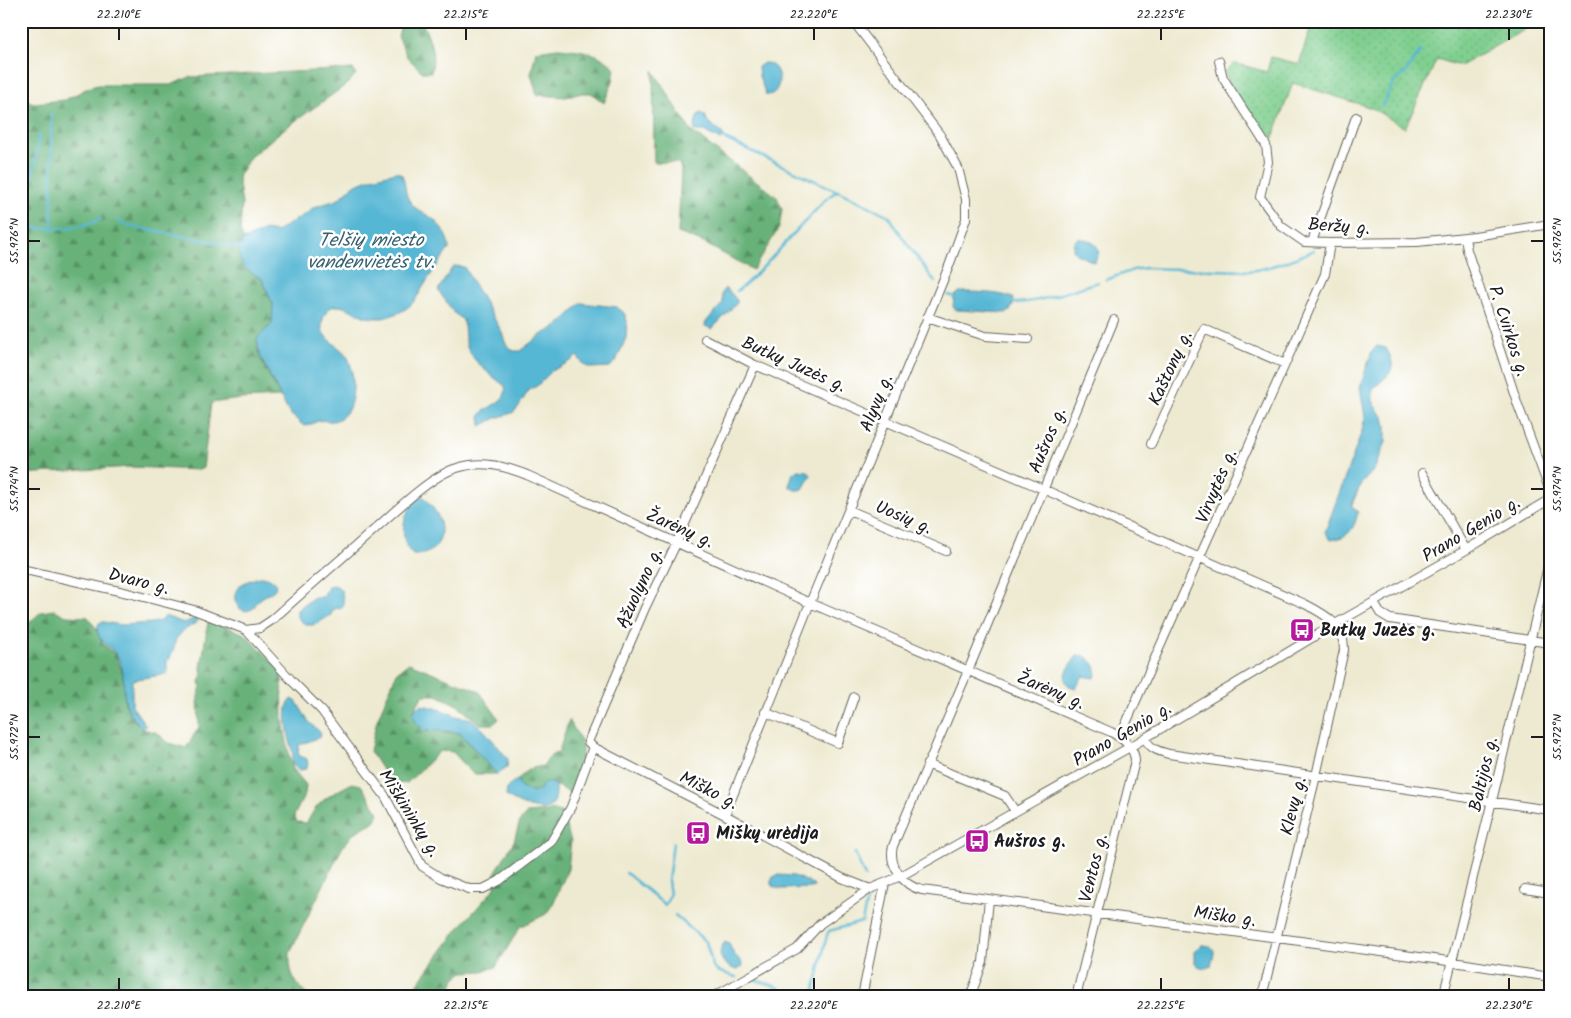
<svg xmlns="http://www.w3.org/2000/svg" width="1571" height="1018" viewBox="0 0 1571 1018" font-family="Kalam,sans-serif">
<defs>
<pattern id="grass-dots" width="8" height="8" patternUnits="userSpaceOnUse" patternTransform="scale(1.25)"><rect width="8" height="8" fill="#80cf90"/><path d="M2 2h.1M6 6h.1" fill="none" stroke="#6eb17c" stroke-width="1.8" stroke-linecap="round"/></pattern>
<pattern id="forest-firs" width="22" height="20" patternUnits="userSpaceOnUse" patternTransform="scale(1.25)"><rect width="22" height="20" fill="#68b27a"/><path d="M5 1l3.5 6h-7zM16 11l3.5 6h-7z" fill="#559063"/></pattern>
</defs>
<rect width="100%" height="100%" fill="#fff"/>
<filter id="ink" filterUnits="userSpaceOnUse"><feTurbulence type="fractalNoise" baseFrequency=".02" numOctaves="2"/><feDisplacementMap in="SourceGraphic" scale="10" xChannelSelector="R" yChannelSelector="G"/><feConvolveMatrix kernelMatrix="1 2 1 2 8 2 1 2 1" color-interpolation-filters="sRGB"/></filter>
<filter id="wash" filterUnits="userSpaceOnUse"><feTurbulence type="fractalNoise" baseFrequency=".0096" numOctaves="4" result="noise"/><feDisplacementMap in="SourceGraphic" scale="20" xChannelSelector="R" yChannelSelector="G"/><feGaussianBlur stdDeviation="1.12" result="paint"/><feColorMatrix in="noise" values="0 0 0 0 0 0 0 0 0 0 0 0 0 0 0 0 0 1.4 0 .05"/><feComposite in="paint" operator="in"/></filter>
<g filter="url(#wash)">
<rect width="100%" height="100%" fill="#eeead1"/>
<path fill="url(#grass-dots)" stroke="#4e7656" d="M1386 21H1540L1460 66 1437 59 1405 128 1372 108 1293 83 1271 143 1231 87 1225 72 1234 63 1267 72 1271 57 1299 64 1312 23Z"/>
<path fill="url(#forest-firs)" stroke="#42674b" d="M402 21H420C430 33 436 57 431 72H422L407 57 398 36Z
M558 48C582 50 597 51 615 68L613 81 604 103 591 93H582L566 97 537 95 531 74 536 51Z
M353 69 356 74 346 85 284 129 250 157 238 177 242 204 240 231 244 240 239 248 256 276 262 279 273 304 272 324C267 331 258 337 257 347 257 355 276 388 281 397L240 399 211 403 203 468 199 470 131 467 21 474V98L34 103 65 100 90 87 99 85H171L190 77Z
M653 70 691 131 777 197 782 209 779 228 753 270 702 242 678 233 681 170 679 163 654 162Z
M55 610 66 616 88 617 97 630 103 644 116 655 123 674 125 703 133 719 143 729 158 733 166 742 186 748 199 727 198 696 201 687 200 682 202 677 201 668 208 622 212 621 245 634 280 669 282 680 283 720 289 755 293 769 306 785 305 794 294 816 297 822 307 823C318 799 331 795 352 783L361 785 379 813 375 821 354 833 342 848 290 952C289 975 294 981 309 997H21V626L29 623 41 612Z
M409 663 479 691 499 719 493 724H480L457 705 437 695H423L413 712 425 731 438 730 460 733 497 774H473L453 752 440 751 407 783 391 784 370 751 377 720 397 672Z
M569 720 582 743V761L571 793 549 782C539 792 534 793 520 788L518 780C525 771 532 767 543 766L549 757 559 751Z
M554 810 561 812 571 841 568 869 553 904 546 914 520 927 496 967 483 971 463 972 455 978 450 992 451 997H408L459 928 495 888V873L514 841 520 821 527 813Z"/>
<path fill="#56b7d4" stroke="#396a78" d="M764 63C783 62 784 96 766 95L759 76 758 67Z
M701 113 705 115 708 122 722 133 724 136 723 138 720 140 704 131H695L694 126 698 115Z
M396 172 401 173C407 183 403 194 411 203 417 211 425 213 433 219 440 224 450 240 449 249 440 261 431 274 423 287 419 294 414 303 407 308 402 312 389 317 382 318 378 318 372 318 367 317 352 313 332 293 323 319 316 339 341 344 348 358 355 371 356 406 343 416 332 425 328 419 318 421 313 423 310 426 304 426L289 413 260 356 257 340 259 336 272 324 273 304 262 279 244 268 240 259 239 248 244 240 265 230 276 232 307 213 314 207 337 200 356 184 372 178Z
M1078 238C1092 240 1106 247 1094 262L1076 254 1073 250 1074 242Z
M455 266 464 267 502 332 505 342 509 348 514 351H520L541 335 558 326 581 303 617 307 624 313 627 321 626 338 616 361 610 367 590 368 584 365 577 356 571 361 553 370 537 386 529 390 517 409 512 413 496 418 481 426 480 415C488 405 509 402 505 386 490 374 472 363 466 343 464 336 465 327 463 320L454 313 438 290 452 268Z
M724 289H727L737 300V303L712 329 705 326 706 322 723 303 722 294Z
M959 292C975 292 998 292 1013 298L1014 303 1010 311 1005 313 957 310 953 307 954 297Z
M1377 346 1386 348C1400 372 1388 374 1373 389V401L1379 412 1384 417 1386 426V442L1374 470 1361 484 1352 504V507L1358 512C1354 530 1349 537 1331 540L1325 532 1362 431 1365 417 1360 387 1372 351Z
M799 470 808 471 811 475 803 489C797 491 793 490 789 486L793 473Z
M423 496C429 503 436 510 439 519 446 540 434 556 413 555 396 539 403 505 423 496Z
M259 577C266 577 270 578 276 583L275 589C270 594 260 597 256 603 254 606 256 607 252 609 239 617 227 595 241 585 246 581 253 579 259 577Z
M333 585C344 587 342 596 344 606L340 609 337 608 332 611 331 615C317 623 310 632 297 617V610L314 597H323L328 587Z
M165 616 184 623 196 618 198 620 197 622 183 631 176 639 173 652 167 662V674L132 680V706L146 726 143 729C136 721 129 714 126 703 121 688 127 668 116 654 109 645 92 638 99 623L104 622 121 625 152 623 160 621Z
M1083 655C1092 661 1099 666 1095 678L1083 676 1076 688C1055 684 1070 666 1077 656Z
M291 699 296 701 309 722 321 733 320 737 299 745 298 753 300 756 307 759 308 764 306 769 300 770C297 769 296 768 294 766 291 762 293 758 293 754 290 740 281 711 291 699Z
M420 705C431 706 446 711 456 716 461 718 467 717 471 719 482 726 500 749 508 759L507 767 497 774 460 733 438 730 425 731 415 721 413 712Z
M518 780 521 788 532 792 540 791 543 783 549 782 556 785C556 791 557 799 552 805 542 815 516 803 506 796 507 787 509 783 518 780Z
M778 875 794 876 813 884 814 887 811 888 779 889 772 886 771 881 773 877Z
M725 942 729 944 734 954 741 961 743 966 738 970C724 968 714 954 725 942Z
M1201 945C1219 945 1214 954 1211 966 1206 969 1199 968 1195 963V951Z"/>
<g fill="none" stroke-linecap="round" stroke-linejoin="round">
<path stroke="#56b7d4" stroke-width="2.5" d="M1382 106 1394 82 1406 72 1420 51
M51 114 52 229
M723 138 837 191
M117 220C130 228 142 228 157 231 185 236 213 242 241 248
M21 224 25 227 39 135
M21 231 25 227C52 229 77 230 101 219
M1106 280 1133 270 1145 268 1249 271C1272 268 1293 260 1314 250
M737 291C766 268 789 237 815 211 822 204 829 194 838 191L889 216 903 238 935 282
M948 295 955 297
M1013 303C1041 303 1071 290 1098 282
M855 853 865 877
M626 873 665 905 670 895 668 881 673 843
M675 915 706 942 713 966 717 971 736 977
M756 980 778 987 787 997
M813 997 827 935 829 931 862 922 867 899"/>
</g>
</g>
<g filter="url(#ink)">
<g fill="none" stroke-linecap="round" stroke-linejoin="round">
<defs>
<path id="street" d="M1219 61 1223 78 1266 145 1268 162 1260 197 1281 226 1304 242 1330 243 1417 242 1475 236 1550 224
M1465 237 1467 250 1518 405 1550 491
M1312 242 1356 117
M927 317 985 336 1028 339
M1114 320 968 671 893 846C888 865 903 886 922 890L1441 960 1550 977
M705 339 755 365 1043 489 1305 604C1326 615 1344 624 1344 650L1316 776 1262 997
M755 365 676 544 645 608 588 742 593 747 725 815 842 878 870 889
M1151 444 1204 329 1285 364
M1422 473 1466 550
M849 510 946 551
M21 569 128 593 194 610 246 630 293 682 322 711 385 796 422 866 441 878 469 889H483L499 881 551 842 571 807 593 747
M1374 603 1380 613 1390 619 1550 643
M246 630 260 628 272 620C306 589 341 559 375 529 395 511 432 475 457 468 482 460 504 466 527 475L810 603 1111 732C1122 738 1135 747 1135 761L1076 997
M765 712 838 743 854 697
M1120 737 1325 274 1330 243
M1145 738C1150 749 1158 751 1169 754L1550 810
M927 764 1005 796 1015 811
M725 815 810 603 949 266 966 219V199L958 168 940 135 853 21
M1525 889 1550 893
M713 997 797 949 820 924 870 889 901 876 1130 747 1335 624 1466 550 1550 499
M862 997 885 883
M970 997 983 962 989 899
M1443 997 1492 801 1550 558"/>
</defs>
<use href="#street" stroke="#66645b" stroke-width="10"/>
<use href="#street" stroke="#fff" stroke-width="8"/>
</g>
</g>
<path fill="none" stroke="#1c1c1c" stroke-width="2" d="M119 28V40M466 28V40M814 28V40M1161 28V40M1509 28V40M28 241H40M1531 241H1544M28 489H40M1531 489H1544M28 737H40M1531 737H1544M119 978V990M466 978V990M814 978V990M1161 978V990M1509 978V990"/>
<defs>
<symbol id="bus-square" viewBox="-11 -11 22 22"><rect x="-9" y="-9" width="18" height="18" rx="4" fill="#b5179e" stroke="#fff"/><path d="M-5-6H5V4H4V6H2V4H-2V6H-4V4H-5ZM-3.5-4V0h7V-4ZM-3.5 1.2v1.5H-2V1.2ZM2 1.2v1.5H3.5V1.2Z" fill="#fff"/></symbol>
</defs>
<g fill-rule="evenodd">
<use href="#bus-square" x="1288" y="616" width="28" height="28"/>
<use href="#bus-square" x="684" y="819" width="28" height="28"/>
<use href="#bus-square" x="963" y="827" width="28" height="28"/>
</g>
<g text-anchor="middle" stroke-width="5" stroke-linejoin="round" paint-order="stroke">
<g font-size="18" fill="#1c1c1c" stroke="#fff">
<text transform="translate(1339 226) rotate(4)" y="6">Beržų g.</text>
<text transform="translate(1509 331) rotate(72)" y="6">P. Cvirkos g.</text>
<text transform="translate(794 364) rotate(24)" y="6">Butkų Juzės g.</text>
<text transform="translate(1170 368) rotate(-65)" y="6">Kaštonų g.</text>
<text transform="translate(876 403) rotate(-68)" y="6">Alyvų g.</text>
<text transform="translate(1047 440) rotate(-67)" y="6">Aušros g.</text>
<text transform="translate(1216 486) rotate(-67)" y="6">Virvytės g.</text>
<text transform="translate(904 517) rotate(23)" y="6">Uosių g.</text>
<text transform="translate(680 528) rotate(24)" y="6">Žarėnų g.</text>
<text transform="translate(1471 529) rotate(-31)" y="6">Prano Genio g.</text>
<text transform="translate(139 581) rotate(14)" y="6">Dvaro g.</text>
<text transform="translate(639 588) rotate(-65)" y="6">Ąžuolyno g.</text>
<text transform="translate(1051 690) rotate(23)" y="6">Žarėnų g.</text>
<text transform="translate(1122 734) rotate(-30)" y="6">Prano Genio g.</text>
<text transform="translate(1483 774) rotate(-77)" y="6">Baltijos g.</text>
<text transform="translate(709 790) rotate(27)" y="6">Miško g.</text>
<text transform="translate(1293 806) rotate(-76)" y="6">Klevų g.</text>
<text transform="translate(410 813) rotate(58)" y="6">Miškininkų g.</text>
<text transform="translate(1093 868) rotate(-76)" y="6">Ventos g.</text>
<text transform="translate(1225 916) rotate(8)" y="6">Miško g.</text>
</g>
<g font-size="18" font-weight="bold" fill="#1c1c1c" stroke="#fff" text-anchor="start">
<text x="1320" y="636">Butkų Juzės g.</text>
<text x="716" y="839">Miškų urėdija</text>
<text x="994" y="847">Aušros g.</text>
</g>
<g font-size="19" font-style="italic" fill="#36626f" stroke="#fff">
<text x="371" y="246">Telšių miesto<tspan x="371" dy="22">vandenvietės tv.</tspan></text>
</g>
</g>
<rect width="1571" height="1018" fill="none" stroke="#fff" stroke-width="55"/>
<rect x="28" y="28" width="1516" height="962" fill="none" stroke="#1c1c1c" stroke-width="2"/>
<g font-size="12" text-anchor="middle" fill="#1c1c1c">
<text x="119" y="18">22.210°E</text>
<text x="466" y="18">22.215°E</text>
<text x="814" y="18">22.220°E</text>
<text x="1161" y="18">22.225°E</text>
<text x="1509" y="18">22.230°E</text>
<text transform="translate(14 241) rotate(-90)" y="4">55.976°N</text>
<text transform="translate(1557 241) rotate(-90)" y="4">55.976°N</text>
<text transform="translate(14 489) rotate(-90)" y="4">55.974°N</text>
<text transform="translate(1557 489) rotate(-90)" y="4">55.974°N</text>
<text transform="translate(14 737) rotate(-90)" y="4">55.972°N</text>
<text transform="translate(1557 737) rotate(-90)" y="4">55.972°N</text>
<text x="119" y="1009">22.210°E</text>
<text x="466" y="1009">22.215°E</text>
<text x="814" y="1009">22.220°E</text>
<text x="1161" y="1009">22.225°E</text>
<text x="1509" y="1009">22.230°E</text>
</g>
</svg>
